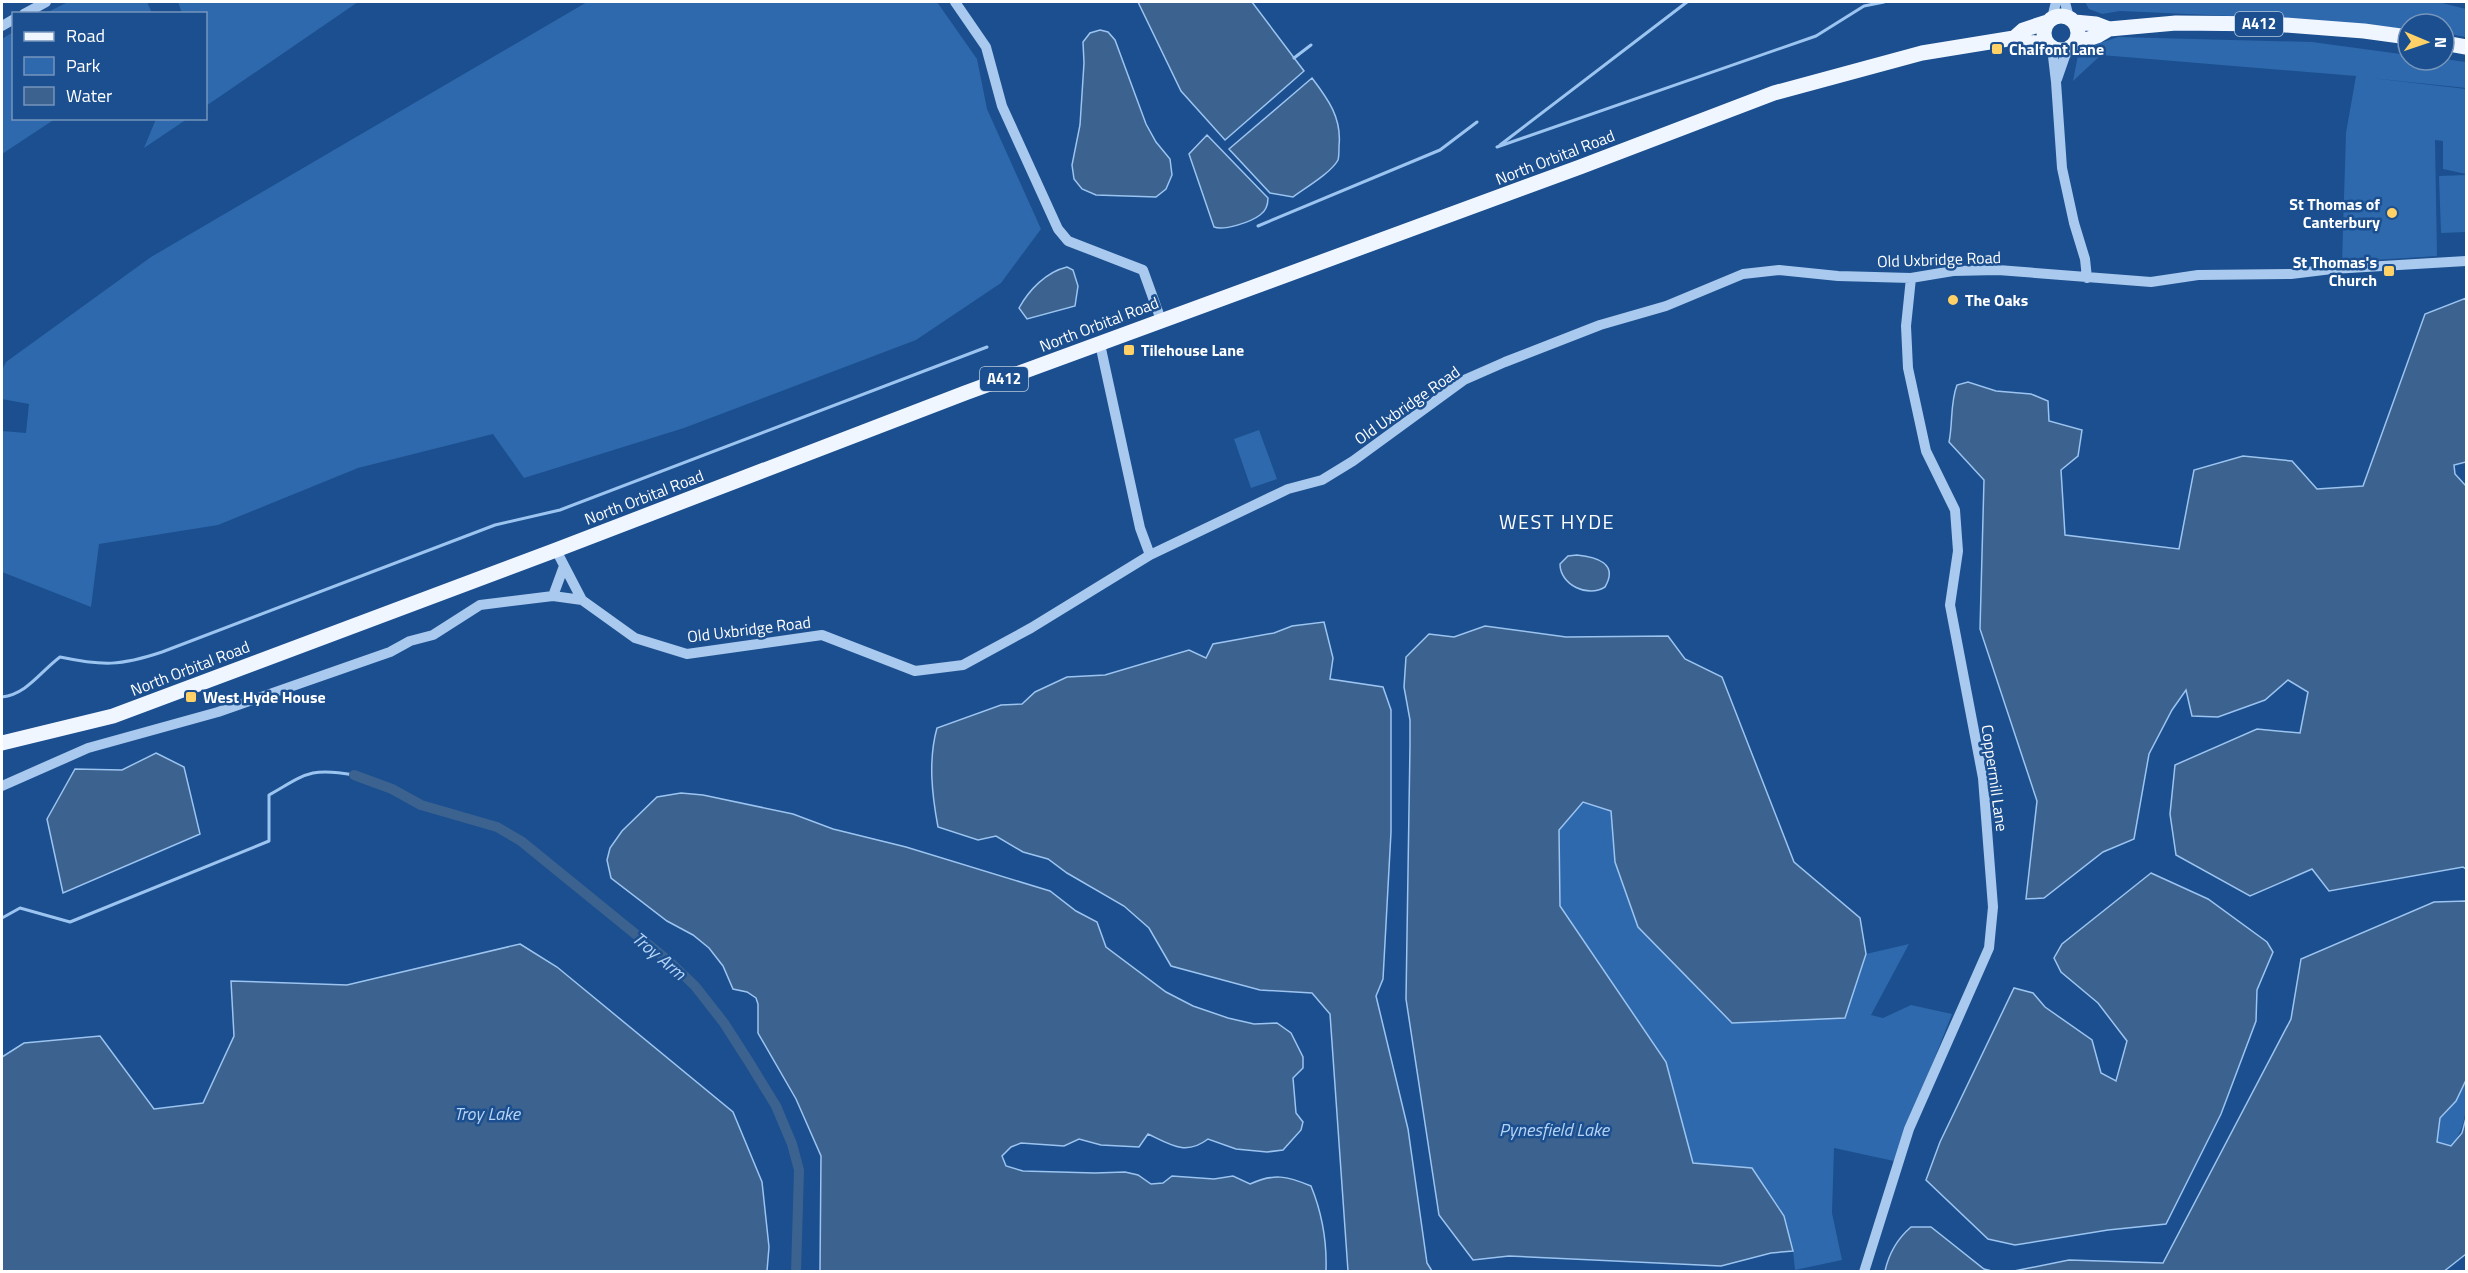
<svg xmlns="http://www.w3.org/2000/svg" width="2468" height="1273" viewBox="0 0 2468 1273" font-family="'Titillium Web',sans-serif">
<rect width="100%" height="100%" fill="#1b4f8f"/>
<path fill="#2e69ad" d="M68 2H147L152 13H46Z
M178 2H358L206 106V14L182 13Z
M587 2H937L977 59 987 109 1041 229 1001 283 916 340 684 428 524 478 493 434 358 468 218 525 99 544 91 607 2 572V431L26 433 29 404 2 399V370L6 362 151 257Z
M2085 2H2438L2466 9V37L2444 33V24H2408V29L2297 19 2120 11 2102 14 2089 9Z
M13 32 14 118 55 119 2 154V39Z
M2118 37 2312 42 2408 55V60L2444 59 2466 62V88L2371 78 2466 89V174L2443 169V141L2435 140 2437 256 2342 262 2346 133 2356 76 2101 55 2073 81 2079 50Z
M156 119H187L144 148Z
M2466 175V232L2441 233 2439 176Z
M1259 430 1277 479 1251 488 1234 439Z
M1583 802 1611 811 1615 862 1845 1018 1866 954 1909 944 1871 1015 1883 1018 1911 1005 1952 1014 1894 1161 1834 1148 1832 1213 1842 1260 1795 1270 1793 1251 1784 1216 1693 1164 1666 1062 1560 906 1559 830Z
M2466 1080C2466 1108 2468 1124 2451 1147L2437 1142 2440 1118 2456 1101Z"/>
<path fill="#3c6290" stroke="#9cc4f0" stroke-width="1.5" d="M1138 2H1252L1304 71 1225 140 1181 91Z
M1100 30 1108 32 1115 40 1146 124 1156 142 1170 159 1172 175 1166 189 1156 197 1096 195 1082 189 1074 179 1072 165 1080 125 1084 63 1083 42 1090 33Z
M1312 78C1328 99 1342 118 1339 146 1339 151 1339 157 1338 160 1331 173 1305 188 1293 197L1270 193 1229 149Z
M1207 135 1268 198C1268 205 1266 211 1260 215 1251 222 1224 231 1214 227L1189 154Z
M1067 267 1073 270 1078 286 1075 306 1027 319 1019 308C1029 290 1046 272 1067 267Z
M2466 298V462L2454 465 2455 474 2466 486V869L2463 867 2329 891 2312 869 2250 896 2176 855 2170 814 2175 765 2257 729 2300 733 2308 692 2288 680 2265 700 2218 717 2192 716 2186 690 2172 710 2149 754 2134 839 2103 852 2044 898 2026 899 2037 801 1980 629 1984 480 1949 442C1953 423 1950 403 1957 385L1968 382 1996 391 2031 394 2048 401 2049 421 2082 430 2078 456 2061 470 2065 535 2179 549 2194 470 2243 456 2292 461 2317 489 2363 486 2425 314Z
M1577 555C1596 557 1619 563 1605 587 1588 598 1560 585 1560 564L1568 556Z
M1324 622 1333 658 1330 679 1383 687 1391 710V832L1383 979 1376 996 1408 1129 1427 1263 1432 1271H1348L1330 1014 1312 993 1260 990 1171 966 1149 928 1124 906 1067 873 1048 859 1023 852 996 836 978 840 938 827C932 795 928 760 937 728L1001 705 1022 704 1035 692 1067 677 1105 675 1189 650 1206 658 1213 644 1274 633 1292 626Z
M1485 626 1566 637 1668 636 1685 659 1722 677 1794 862 1860 918 1866 954 1845 1018 1732 1023 1638 927 1615 862 1611 811 1583 802 1559 830 1560 906 1666 1062 1693 1163 1752 1168 1784 1216 1793 1251 1771 1253 1721 1266 1509 1256 1473 1260 1439 1215 1406 999 1410 745V720L1404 687 1406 657 1429 634 1454 637Z
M156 753 184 767 200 834 63 893 47 819 75 769 122 770Z
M681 793 703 795 793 814 833 829 906 847 1050 891 1076 911 1097 922 1106 947 1166 992 1193 1006 1228 1018 1254 1024 1277 1023 1291 1033 1303 1057V1068L1293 1078 1296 1113 1303 1122 1301 1130 1283 1150 1267 1152 1236 1149 1208 1139C1186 1156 1171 1145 1148 1134L1139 1147 1101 1145 1079 1139 1064 1146 1021 1143 1011 1147 1002 1156 1006 1166 1023 1171 1095 1173 1125 1172 1138 1175 1151 1184 1163 1183 1172 1176 1214 1179 1233 1176 1250 1184C1274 1173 1287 1176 1311 1186 1322 1213 1327 1242 1326 1271H820L821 1156 796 1099 758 1033V1004L756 998 747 992 733 989 723 966 709 948 693 935 667 921 611 878 607 860 610 848 622 831 657 797Z
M2151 873 2208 899 2267 942 2273 952 2257 990 2256 1021 2221 1114 2166 1224 2108 1230 2015 1245 1988 1239 1926 1180 1940 1142 2014 988 2033 993 2045 1007 2092 1040 2101 1073 2116 1081 2127 1041 2098 1003 2061 972 2054 958 2062 944Z
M2466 901V1080L2456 1101 2440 1118 2437 1142 2451 1146 2462 1133 2466 1118V1254L2443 1272 2014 1271 2069 1260 2163 1263 2291 1019 2301 959 2434 902Z
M520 944 557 967 733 1112 762 1182 769 1247 767 1271H2V1057L24 1043 100 1036 154 1109 203 1103 234 1036 231 981 347 985Z
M1911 1227H1931L1984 1269 1992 1271H1885C1889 1253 1897 1239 1911 1227Z"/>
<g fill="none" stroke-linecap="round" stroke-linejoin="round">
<path stroke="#9cc4f0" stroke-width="3" d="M1294 58 1311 45
M1500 145 1687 2
M1497 147 1816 36 1864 6 1884 2
M1258 226 1440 150 1477 122
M2 697C27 694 40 672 60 657 103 666 120 666 162 652L495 525 560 510 987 347
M2 918 20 908 70 922 269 841V795C306 774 310 767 354 775"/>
<path stroke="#3c6290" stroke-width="10" d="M354 775 392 789 421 805 497 827 521 841 671 963 695 986 724 1023 749 1062 776 1106 792 1144 799 1170 796 1272"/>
<path stroke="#a9c9ee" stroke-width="10" d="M955 2 986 47 1002 106 1058 229 1068 241 1143 270 1161 320
M2065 2 2069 18
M24 14 46 2
M2052 18 2056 2
M2 26 14 19
M2052 48 2056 82 2062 168 2074 223 2085 259 2087 278
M2057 79 2065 56 2071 47
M1100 344 1140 528 1150 555
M556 550 582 600 635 638 687 654 822 635 915 671 963 665 1031 628 1150 555 1288 489 1322 480 1353 461 1464 380 1505 362 1600 325 1666 306 1743 274 1779 270 1838 276 1911 278 1953 271 1998 270 2151 282 2198 275 2291 274 2332 269 2466 261
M553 596 564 566
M2 786 88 748 218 712 390 652 410 641 433 635 480 605 553 596 582 600
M1864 1272 1909 1129 1989 948 1993 907 1983 778 1950 605 1958 551 1955 510 1926 451 1908 368 1906 326 1911 278"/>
<path stroke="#f0f6ff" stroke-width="15" d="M2044 33a17 17 0 1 1 34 0a17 17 0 1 1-34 0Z
M2074 22 2096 24 2109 29 2176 23 2273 24 2364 31 2408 37
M2014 38 2025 42 2047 44
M2076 43 2097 36 2109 29
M2444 43 2466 47
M2 743 113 716 556 550 965 393 1580 167 1774 93 1922 53 2014 38 2023 30 2047 22"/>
</g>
<g fill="#ffd166" stroke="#1b4f8f" stroke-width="2">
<rect x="1991" y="43" width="12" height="12" rx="3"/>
<circle cx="2392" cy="213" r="6"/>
<rect x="2383" y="265" width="12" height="12" rx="3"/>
<circle cx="1953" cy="300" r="6"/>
<rect x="1123" y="344" width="12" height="12" rx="3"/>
<rect x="185" y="691" width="12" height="12" rx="3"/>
</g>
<g text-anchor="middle" stroke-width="5" stroke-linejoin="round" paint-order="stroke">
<g fill="#1b4f8f" stroke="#bbcadd" stroke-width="1.5">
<rect x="2235" y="12" width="48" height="24" rx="4.5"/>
<rect x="980" y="367" width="48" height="24" rx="4.5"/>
</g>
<g font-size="15" font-weight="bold" fill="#fff">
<text x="2259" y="29">A412</text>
<text x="1004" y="384">A412</text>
</g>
<g font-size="16" font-weight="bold" fill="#fff" stroke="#1b4f8f" text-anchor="start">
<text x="2009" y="55">Chalfont Lane</text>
<text x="2380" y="210" text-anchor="end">St Thomas of<tspan x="2380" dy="18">Canterbury</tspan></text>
<text x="2377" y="268" text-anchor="end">St Thomas's<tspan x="2377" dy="18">Church</tspan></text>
<text x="1965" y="306">The Oaks</text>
<text x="1141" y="356">Tilehouse Lane</text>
<text x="203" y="703">West Hyde House</text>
</g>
<g font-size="16" fill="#fff" stroke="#1b4f8f">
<text transform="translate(1555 157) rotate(-21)" y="6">North Orbital Road</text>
<text transform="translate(1939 259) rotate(-2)" y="6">Old Uxbridge Road</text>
<text transform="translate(1099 324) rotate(-21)" y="6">North Orbital Road</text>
<text transform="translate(1407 405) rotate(-35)" y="6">Old Uxbridge Road</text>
<text transform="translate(644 497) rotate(-21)" y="6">North Orbital Road</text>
<text transform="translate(749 629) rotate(-7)" y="6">Old Uxbridge Road</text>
<text transform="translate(190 668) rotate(-21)" y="6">North Orbital Road</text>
<text transform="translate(1995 778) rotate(82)" y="6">Coppermill Lane</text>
</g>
<g font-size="18" font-style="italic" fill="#b5d3f5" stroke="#1b4f8f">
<text transform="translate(659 956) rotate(40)" y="6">Troy Arm</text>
<text x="487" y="1120">Troy Lake</text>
<text x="1554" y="1136">Pynesfield Lake</text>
</g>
<g font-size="20" letter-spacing="1.5" fill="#fff" stroke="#1b4f8f">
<text x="1557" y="529">WEST HYDE</text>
</g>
</g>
<rect width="2468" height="1273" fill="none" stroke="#ffffff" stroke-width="6"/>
<rect x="12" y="12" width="195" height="108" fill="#1b4f8f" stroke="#7695bc" stroke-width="1.5"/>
<rect x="24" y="32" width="30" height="9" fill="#f0f6ff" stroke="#7695bc" stroke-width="1.5"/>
<text x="66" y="42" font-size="18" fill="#ffffff">Road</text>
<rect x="24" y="57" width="30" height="18" fill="#2e69ad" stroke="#7695bc" stroke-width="1.5"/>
<text x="66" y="72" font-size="18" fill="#ffffff">Park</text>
<rect x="24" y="87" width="30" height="18" fill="#3c6290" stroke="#7695bc" stroke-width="1.5"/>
<text x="66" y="102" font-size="18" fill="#ffffff">Water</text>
<g transform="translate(2426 42) rotate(92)"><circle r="28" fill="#1b4f8f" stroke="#7695bc" stroke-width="1.5"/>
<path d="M0-4.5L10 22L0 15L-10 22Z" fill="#ffd166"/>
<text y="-9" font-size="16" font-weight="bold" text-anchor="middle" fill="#ffffff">N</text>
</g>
</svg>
